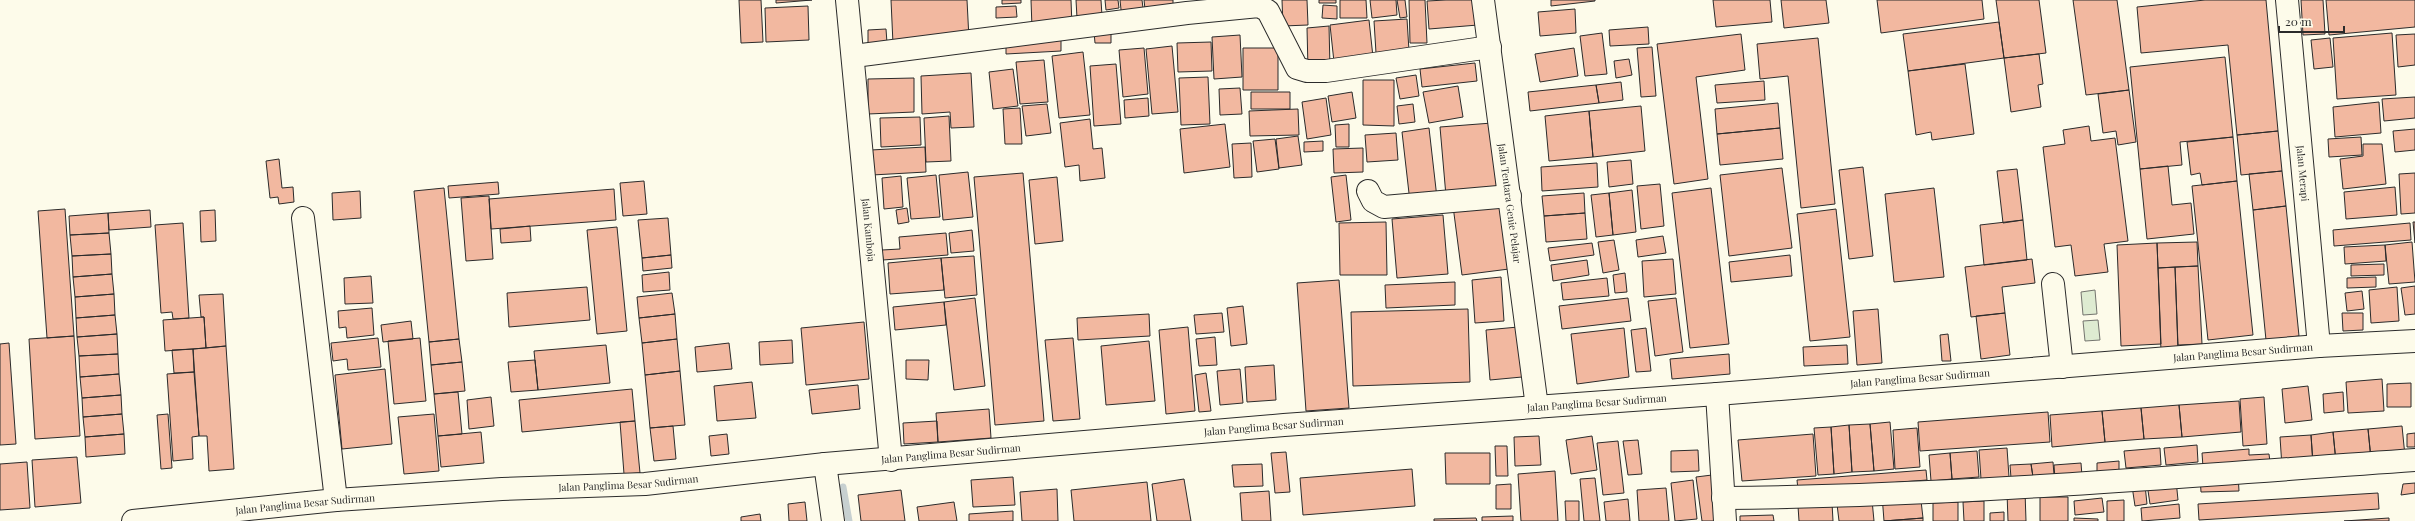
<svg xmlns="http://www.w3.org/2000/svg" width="2415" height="521" viewBox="0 0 2415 521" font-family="'Playfair Display',serif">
<rect width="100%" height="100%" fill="#fdfbea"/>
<path fill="#deebd1" stroke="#74746e" d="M2095 290 2097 314 2083 315 2081 292Z
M2098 320 2100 340 2085 341 2083 321Z"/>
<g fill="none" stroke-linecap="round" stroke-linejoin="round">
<path stroke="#c7d0d0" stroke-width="7" d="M843 487 849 521"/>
</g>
<path fill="#f2b8a0" stroke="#2b2b2b" d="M739 0H761L763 42 741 43Z
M776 0H812L776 3Z
M891 0H967L969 39 893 44Z
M1002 0H1021V3L1002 4Z
M1031 0H1071L1072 26 1032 28Z
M1076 0H1101L1102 16 1077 18Z
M1105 0H1118L1119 8 1106 10Z
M1120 0H1142L1144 16 1122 19Z
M1144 0H1173V6L1145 9Z
M1282 0H1307L1308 25 1283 26Z
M1319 0H1336V3H1319Z
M1340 0H1366L1367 18H1340Z
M1370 0H1396L1397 15 1372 18Z
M1397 0H1405L1407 17 1400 18Z
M1409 0H1425L1427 43H1410Z
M1446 0H1477L1478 25 1429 29 1427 1Z
M1551 0H1595V1L1551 6Z
M1713 0H1770L1772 22 1716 27Z
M1781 0H1826L1829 23 1784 28Z
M1877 0H1982L1984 19 1881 33Z
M1996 0H2039L2046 53 2004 58Z
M2073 0H2117L2129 90 2086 95Z
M2205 0H2266L2278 131 2237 135 2228 45 2141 53 2137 7Z
M2301 0H2323L2325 34 2303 35Z
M2326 0H2415V27L2329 35Z
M1323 5 1337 6V19L1322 18Z
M808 6 809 40 766 42 765 8Z
M1016 6 1017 17 996 18V7Z
M1575 9 1576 33 1540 36 1538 12Z
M1407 19 1409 51 1376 53 1374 21Z
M1369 20 1373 57 1334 62 1330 25Z
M1999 22 2004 58 1908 71 1903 34Z
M1329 26 1330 68 1308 69 1307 28Z
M1648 27 1649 44 1610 46 1609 30Z
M886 29 887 43 868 44V30Z
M1094 32H1111V43H1095Z
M1602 33 1607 74 1585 76 1580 36Z
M2392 33 2396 95 2337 99 2333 38Z
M1741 34 1745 70 1696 77 1708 179 1674 184 1657 44Z
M2415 34V65L2398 67 2396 35Z
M1240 35 1242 77 1214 79 1212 37Z
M1818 38 1835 204 1801 208 1788 76 1760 79 1757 44Z
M2330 38 2333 67 2314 69 2311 40Z
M1061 39V51L1006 54V42Z
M1211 42 1212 71 1178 72 1177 43Z
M1172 46 1178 112 1152 114 1146 49Z
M1652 47 1656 96 1641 97 1637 48Z
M1144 48 1148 94 1123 97 1119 50Z
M1243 48H1278V90H1243Z
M1574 48 1578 76 1540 82 1535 54Z
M1083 52 1090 115 1059 118 1052 56Z
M2039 54 2043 84 2038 85 2041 107 2011 112 2004 58Z
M2225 57 2233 137 2180 142 2182 165 2140 169 2130 67Z
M1629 59 1632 75 1616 78 1614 61Z
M1044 60 1048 102 1020 104 1016 62Z
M1475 63 1477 81 1422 87 1420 69Z
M1116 64 1121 124 1094 126 1090 66Z
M1965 64 1974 134 1932 140 1931 132 1916 135 1908 71Z
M1013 69 1018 106 993 109 989 72Z
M971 73 974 127 951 128 950 112 922 114 921 76Z
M1416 75 1419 96 1400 99 1396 78Z
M1208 77 1210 124 1181 125 1179 78Z
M914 78V112L868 114V79Z
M1363 80H1394V126L1363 125Z
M1764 81 1765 100 1717 103 1715 85Z
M1621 82 1623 100 1599 103 1596 85Z
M1596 85 1599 103 1530 111 1528 92Z
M1458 86 1463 117 1429 123 1423 92Z
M1240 88 1242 114 1220 115 1219 89Z
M2129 90 2136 142 2118 145 2116 131 2103 133 2098 94Z
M1251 92H1290V109H1251Z
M1352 92 1356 118 1332 122 1328 96Z
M2415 97V118L2384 121 2382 99Z
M1148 98 1149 116 1125 118 1124 100Z
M1326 98 1331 135 1307 139 1302 102Z
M2379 102 2381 133 2335 137 2333 107Z
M1778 103 1780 128 1717 134 1715 109Z
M1047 104 1051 133 1026 136 1022 106Z
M1413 104 1415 122 1399 124 1397 106Z
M1641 106 1645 151 1593 157 1589 111Z
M1020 108 1022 144H1005L1003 109Z
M1298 109 1299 135 1250 136 1249 111Z
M1589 111 1593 157 1549 161 1545 116Z
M949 116 951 161 926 162 924 118Z
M920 117 921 145 881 147 880 118Z
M1090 119 1093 149 1102 148 1105 178 1080 181 1079 165 1065 167 1060 123Z
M1492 123 1497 192 1446 196 1440 127Z
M1225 124 1230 167 1184 173 1180 129Z
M1349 124V147H1336L1335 125Z
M2089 126 2091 141 2115 138 2128 241 2104 244 2108 272 2075 276 2071 245 2055 247 2043 147 2065 144 2063 130Z
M1429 128 1437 198 1410 202 1402 132Z
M1780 128 1783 159 1720 165 1717 134Z
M2415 129V150L2395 152 2393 131Z
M2278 131 2282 171 2241 175 2237 135Z
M1396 133 1398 160 1367 162 1365 135Z
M1298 136 1302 165 1279 168 1276 139Z
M2233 137 2237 181 2202 185 2200 173 2191 175 2187 142Z
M2361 137 2362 155 2329 157 2328 139Z
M1275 139 1279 169 1257 172 1253 141Z
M1323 141V151L1304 152V142Z
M1251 143 1252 177 1234 178 1232 144Z
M2363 144H2382L2386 184 2343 189 2340 159 2363 156Z
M925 147 926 172 872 175 871 150Z
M1363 148V172L1334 173 1333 149Z
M279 159 282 188 293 187 294 202 279 204 278 197 270 198 266 161Z
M1631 160 1633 184 1609 187 1607 162Z
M1597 163 1598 187 1542 191 1541 167Z
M2168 166 2172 205 2191 203 2194 234 2147 239 2140 169Z
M1863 167 1873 256 1849 259 1839 170Z
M1782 168 1792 248 1729 256 1720 175Z
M2017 169 2023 220 2003 223 1997 171Z
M2282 171 2286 206 2253 210 2249 174Z
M968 172 973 217 943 220 939 175Z
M1023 173 1044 421 995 425 974 177Z
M2415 173V213L2401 214 2399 174Z
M936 175 940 217 911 219 907 178Z
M1346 175 1351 220 1336 222 1331 177Z
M901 176 903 207 884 209 882 178Z
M1057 177 1063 241 1035 244 1029 180Z
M644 181 647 214 623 216 620 183Z
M2237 181 2253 335 2208 340 2192 186Z
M498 182 499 194 449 198 448 186Z
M1660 184 1664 226 1641 229 1637 186Z
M2395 187 2397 215 2346 219 2344 192Z
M444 188 459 339 429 342 414 191Z
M1711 188 1729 344 1690 348 1672 193Z
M1934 188 1944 277 1894 282 1885 194Z
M614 189 616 220 491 229 489 199Z
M1632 190 1636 232 1613 235 1609 193Z
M360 191 361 218 333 220 332 193Z
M1584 193 1585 213 1544 216 1542 196Z
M1609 193 1613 235 1596 237 1591 195Z
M489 196 493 259 466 261 461 198Z
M1500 200 1509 269 1462 275 1453 206Z
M2286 206 2299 336 2266 340 2253 210Z
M907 208 909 222 898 224 896 210Z
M65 209 74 336 47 338 38 211Z
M1836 209 1850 337 1810 341 1797 214Z
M150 210 151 227 109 230 108 213Z
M215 210 216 241 201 242 200 211Z
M108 213 109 233 70 235 69 216Z
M1585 213 1587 239 1546 242 1544 216Z
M1443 215 1448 274 1397 278 1392 219Z
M668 218 671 255 642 258 638 220Z
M2023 220 2027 260 1984 265 1980 225Z
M1386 222 1387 275H1340L1339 223Z
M2413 222H2415V243Z
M183 223 189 318 173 319 172 312 161 313 155 225Z
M2410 223 2411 240 2334 246 2333 230Z
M530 226 531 241 501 243 500 229Z
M617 227 627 331 597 334 587 230Z
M972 230 974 251 951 253 949 233Z
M109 233 111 254 72 256 70 235Z
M946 233 948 255 883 260 882 250 900 249 899 237Z
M1663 236 1666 253 1638 257 1636 240Z
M1614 240 1619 270 1603 273 1598 242Z
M2197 242 2198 266 2158 268 2157 243Z
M2412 242 2415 282 2389 284 2385 245Z
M1592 243 1594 255 1550 261 1548 248Z
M2157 243 2161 344 2121 346 2117 245Z
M2385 245 2386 261 2345 264 2344 247Z
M111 254 112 274 73 277 72 256Z
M671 255 672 268 643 271 642 258Z
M1790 255 1792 276 1731 282 1729 262Z
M974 256 977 295 945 298 941 258Z
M941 258 944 290 890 294 888 263Z
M1673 259 1676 294 1644 297 1642 261Z
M2032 259 2035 283 2002 287 2005 313 1971 317 1965 267Z
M1587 260 1589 275 1553 281 1551 265Z
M2384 264V275L2351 276V265Z
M2198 266 2202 344 2178 345 2175 267Z
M2175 267 2178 351H2161L2158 268Z
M669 272 670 290 643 292 642 275Z
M1625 273 1627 292 1615 293 1613 275Z
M112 274 114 294 75 297 73 277Z
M371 276 373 303 345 304 344 278Z
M1501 277 1504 321 1475 323 1472 280Z
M2376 277V287L2347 288V278Z
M1607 278 1609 296 1563 300 1561 283Z
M1339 280 1349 408 1306 411 1297 283Z
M1455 282V305L1386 308 1385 285Z
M2415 286V314L2405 315 2401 288Z
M587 287 590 320 509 327 507 293Z
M2397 287 2399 321 2371 323 2369 290Z
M2362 291 2364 309 2347 311 2345 293Z
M672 293 675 314 639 318 637 297Z
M114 294 115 315 76 318 75 297Z
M223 294 226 346 206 348 204 317H201L199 295Z
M975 298 985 386 954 390 944 302Z
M1628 298 1631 321 1562 329 1559 306Z
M1676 298 1683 352 1655 356 1648 301Z
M944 302 946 325 895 330 893 307Z
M1243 306 1247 344 1231 346 1227 308Z
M372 308 374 335 347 338 346 327 339 328 338 311Z
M1468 309 1470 382 1353 386 1351 312Z
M1878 309 1882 363 1857 365 1853 311Z
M1222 313 1224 332 1196 334 1194 315Z
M2005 313 2010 355 1981 359 1976 316Z
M2342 313H2363V330L2343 331Z
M675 314 677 339 642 343 639 318Z
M1149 314 1150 336 1078 340 1077 318Z
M115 315 117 334 77 337 76 318Z
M204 317 206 348 165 351 163 320Z
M411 321 413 339 383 342 381 325Z
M864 322 869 379 806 385 801 328Z
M1188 327 1195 411 1166 414 1159 330Z
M1518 327 1522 377 1490 380 1486 330Z
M1624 328 1629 377 1577 384 1571 334Z
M1646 328 1651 371 1636 372 1631 330Z
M117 334 118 354 79 356 77 337Z
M1948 334 1951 361H1942L1940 335Z
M74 336 80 436 35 439 29 339Z
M1215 337 1217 365 1199 366 1196 339Z
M378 338 381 367 348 370 347 359 333 361 331 343Z
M420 338 426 401 394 404 388 341Z
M1073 338 1080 419 1053 421 1045 340Z
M459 339 462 362 431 365 429 342Z
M677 339 680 371 645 375 642 343Z
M792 340 793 363 760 365 759 342Z
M1149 341 1155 401 1106 405 1101 346Z
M9 343 16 444 0 445V344Z
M729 343 732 369 697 372 695 347Z
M606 345 610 383 538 390 534 351Z
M1847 345 1848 364 1804 366 1803 347Z
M226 346 234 469 209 471 207 436H199L193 349Z
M193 349 194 372 174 373 172 350Z
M118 354 119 374 80 377 79 356Z
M1729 354 1730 374 1672 379 1670 359Z
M535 360 538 390 511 392 508 362Z
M906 360H929L928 380 906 379Z
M462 362 465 391 434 394 431 365Z
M1274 365 1276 400 1247 402 1245 367Z
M385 369 392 444 342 449 335 375Z
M1240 369 1243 403 1220 405 1217 371Z
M680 371 685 425 650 428 645 375Z
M194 372 199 436 192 437 193 459 173 461 167 374Z
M1206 373 1211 411 1199 412 1195 375Z
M119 374 121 395 82 398 80 377Z
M2382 379 2384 411 2348 413 2346 382Z
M752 382 756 418 717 421 714 386Z
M2411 383V407H2387V384Z
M858 385 860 409 812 414 809 390Z
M2308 386 2312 420 2285 423 2282 389Z
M632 389 635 421 522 432 519 400Z
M458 392 462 434 438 436 434 394Z
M2343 392 2344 411 2324 413 2323 394Z
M121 395 122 414 83 417 82 398Z
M491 397 494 426 469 429 467 400Z
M2264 397 2267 444 2243 446 2240 399Z
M2239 401 2241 432 2182 437 2179 405Z
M2179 405 2182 437 2144 439 2141 408Z
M2141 408 2144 439 2105 442 2102 411Z
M989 409 991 438 938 442 936 413Z
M2102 411 2105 442 2052 447 2050 415Z
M2048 412 2050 442 1920 451 1918 422Z
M122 414 124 434 85 437 83 417Z
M168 414 172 468 161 469 157 415Z
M434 414 439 471 404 474 398 417Z
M635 421 640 473 624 474 620 422Z
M937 421 938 442 904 444 903 423Z
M1890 422 1894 469 1874 471 1870 424Z
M1870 424 1874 471 1852 472 1849 425Z
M1849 425 1852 472 1834 474 1831 427Z
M673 426 676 459 654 461 650 428Z
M2402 426 2405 456 2371 459 2368 429Z
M1831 427 1834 474 1818 475 1814 428Z
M1917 428 1920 467 1895 469 1893 430Z
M2368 429 2371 459 2336 462 2333 432Z
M481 432 484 463 441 467 438 436Z
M2333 432 2336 462 2313 464 2311 435Z
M2415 433V447H2407V434Z
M124 434 125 454 86 457 85 437Z
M727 434 729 454 711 456 709 436Z
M1813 434 1816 476 1742 481 1738 440Z
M2311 435 2313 464 2282 467 2280 437Z
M1539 436 1541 465 1515 466 1514 437Z
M1592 436 1597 470 1571 474 1566 440Z
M1638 440 1642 474 1628 475 1623 441Z
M1618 441 1624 493 1603 495 1597 443Z
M2197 445 2198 462 2166 465 2164 448Z
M1495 446H1507L1508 476H1496Z
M2007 448 2009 477 1981 479 1979 450Z
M2160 448 2161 465 2126 468 2124 451Z
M2249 449V455L2269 454 2270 462 2203 467 2202 453Z
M1698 450 1699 471 1671 472V451Z
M1977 451 1979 477 1952 479 1950 453Z
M1286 452 1290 492 1275 493 1271 453Z
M1445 453H1490V484H1446Z
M1950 453 1952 479 1931 481 1929 455Z
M77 457 81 503 35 507 32 460Z
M2119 461V473L2097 474V463Z
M27 462 30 508 0 510V464Z
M2053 462 2054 475 2033 477 2031 464Z
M2081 463 2082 476 2055 479 2054 465Z
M1262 464 1263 486 1234 487 1232 465Z
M2031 464 2033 477 2011 478 2010 465Z
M1412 469 1415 506 1303 515 1300 478Z
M1926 470 1927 480 1798 490 1797 480Z
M1555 471 1558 521H1521L1518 474Z
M2238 474 2239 491 2201 492 2200 476Z
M1712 475 1717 521H1702L1696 477Z
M1013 477 1015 505 973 507 971 480Z
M1595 478 1600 521H1584L1580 479Z
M1184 479 1191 521H1157L1152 484Z
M1693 480 1697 519 1675 521 1671 483Z
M2176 480 2178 500 2150 504 2147 484Z
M1147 482 1151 521H1074L1071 490Z
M2415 483V493L2401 495 2403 484Z
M1511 484V509H1496V485Z
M2145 485 2147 504 2135 506 2132 486Z
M1666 488 1669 521H1639L1637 490Z
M1057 489 1058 521H1022L1020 492Z
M901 490 905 521H861L858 495Z
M1269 491 1271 521H1242L1240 493Z
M2025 491 2026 521H2008L2007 492Z
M1920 492 1923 518 1884 521 1882 495Z
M2378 493 2379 509 2199 520 2198 504Z
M2040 497H2068V521H2040Z
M2102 498 2104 512 2075 515 2074 501Z
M1628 499 1630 521H1606L1604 502Z
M1872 500 1874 521H1839L1837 504Z
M2124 500V521H2107V501Z
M1565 501H1579V521H1566Z
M1984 501V521H1964L1963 502Z
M805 502 807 521H789L788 504Z
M954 502 957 521H919L917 507Z
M1958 502V521H1933V503Z
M1832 503 1833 521H1799L1798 506Z
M2179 504 2180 518 2142 521 2141 508Z
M1013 511V521H969V514Z
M2004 512V521H1990V513Z
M760 514 761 521H741V517Z
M1773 515 1774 521H1740V516Z
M1513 516V521H1482V517Z
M1476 518 1477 521H1434V519Z
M1923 518V521H1884Z
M2074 518 2098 519V521H2074Z
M2389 518V521H2344Z"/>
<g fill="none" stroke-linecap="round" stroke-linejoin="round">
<defs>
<g id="minor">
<path id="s1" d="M847 0 891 460"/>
<path id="s2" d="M1483 0 1537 407"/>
<path id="s3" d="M2287 0 2319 346"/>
<path d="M854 56 1187 13 1259 6 1268 11 1297 68 1307 71H1326L1490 47"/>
<path d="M1368 191 1373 201 1384 207 1510 196"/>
<path d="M303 218 336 500"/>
<path d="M2053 284 2062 367"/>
<path d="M1717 394 1725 521"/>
<path d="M825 464 833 521"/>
<path d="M1723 498C1954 496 2185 476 2415 460"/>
</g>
<g id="major">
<path id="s4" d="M133 521 336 500 502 489 645 484 825 464 1284 425 1717 394 2319 346 2415 341"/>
</g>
</defs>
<use href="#minor" stroke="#2b2b2b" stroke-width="24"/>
<use href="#major" stroke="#2b2b2b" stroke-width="24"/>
<use href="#minor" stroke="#fdfbea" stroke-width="22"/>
<use href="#major" stroke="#fdfbea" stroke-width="22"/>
</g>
<g text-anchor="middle" stroke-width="3" stroke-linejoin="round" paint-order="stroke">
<g font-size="10" fill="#2b2b2b" stroke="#fdfbea">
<text dy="4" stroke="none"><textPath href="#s3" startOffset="174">Jalan Merapi</textPath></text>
<text dy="4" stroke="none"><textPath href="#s2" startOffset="205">Jalan Tentara Genie Pelajar</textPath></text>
<text dy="4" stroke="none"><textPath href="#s1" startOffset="231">Jalan Kamboja</textPath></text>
<text dy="4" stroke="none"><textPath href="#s4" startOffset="2117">Jalan Panglima Besar Sudirman</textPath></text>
<text dy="4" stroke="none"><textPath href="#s4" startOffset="1793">Jalan Panglima Besar Sudirman</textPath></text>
<text dy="4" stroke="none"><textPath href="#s4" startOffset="1469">Jalan Panglima Besar Sudirman</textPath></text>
<text dy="4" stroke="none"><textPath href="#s4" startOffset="1145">Jalan Panglima Besar Sudirman</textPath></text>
<text dy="4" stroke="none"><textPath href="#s4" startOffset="821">Jalan Panglima Besar Sudirman</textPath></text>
<text dy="4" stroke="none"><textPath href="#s4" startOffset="497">Jalan Panglima Besar Sudirman</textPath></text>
<text dy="4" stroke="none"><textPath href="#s4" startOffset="173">Jalan Panglima Besar Sudirman</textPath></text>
</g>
</g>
<path d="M2279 26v6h65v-6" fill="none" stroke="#2b2b2b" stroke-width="2"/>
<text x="2285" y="26" font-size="12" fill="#2b2b2b" stroke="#fdfbea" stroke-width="3" paint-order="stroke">20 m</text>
</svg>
